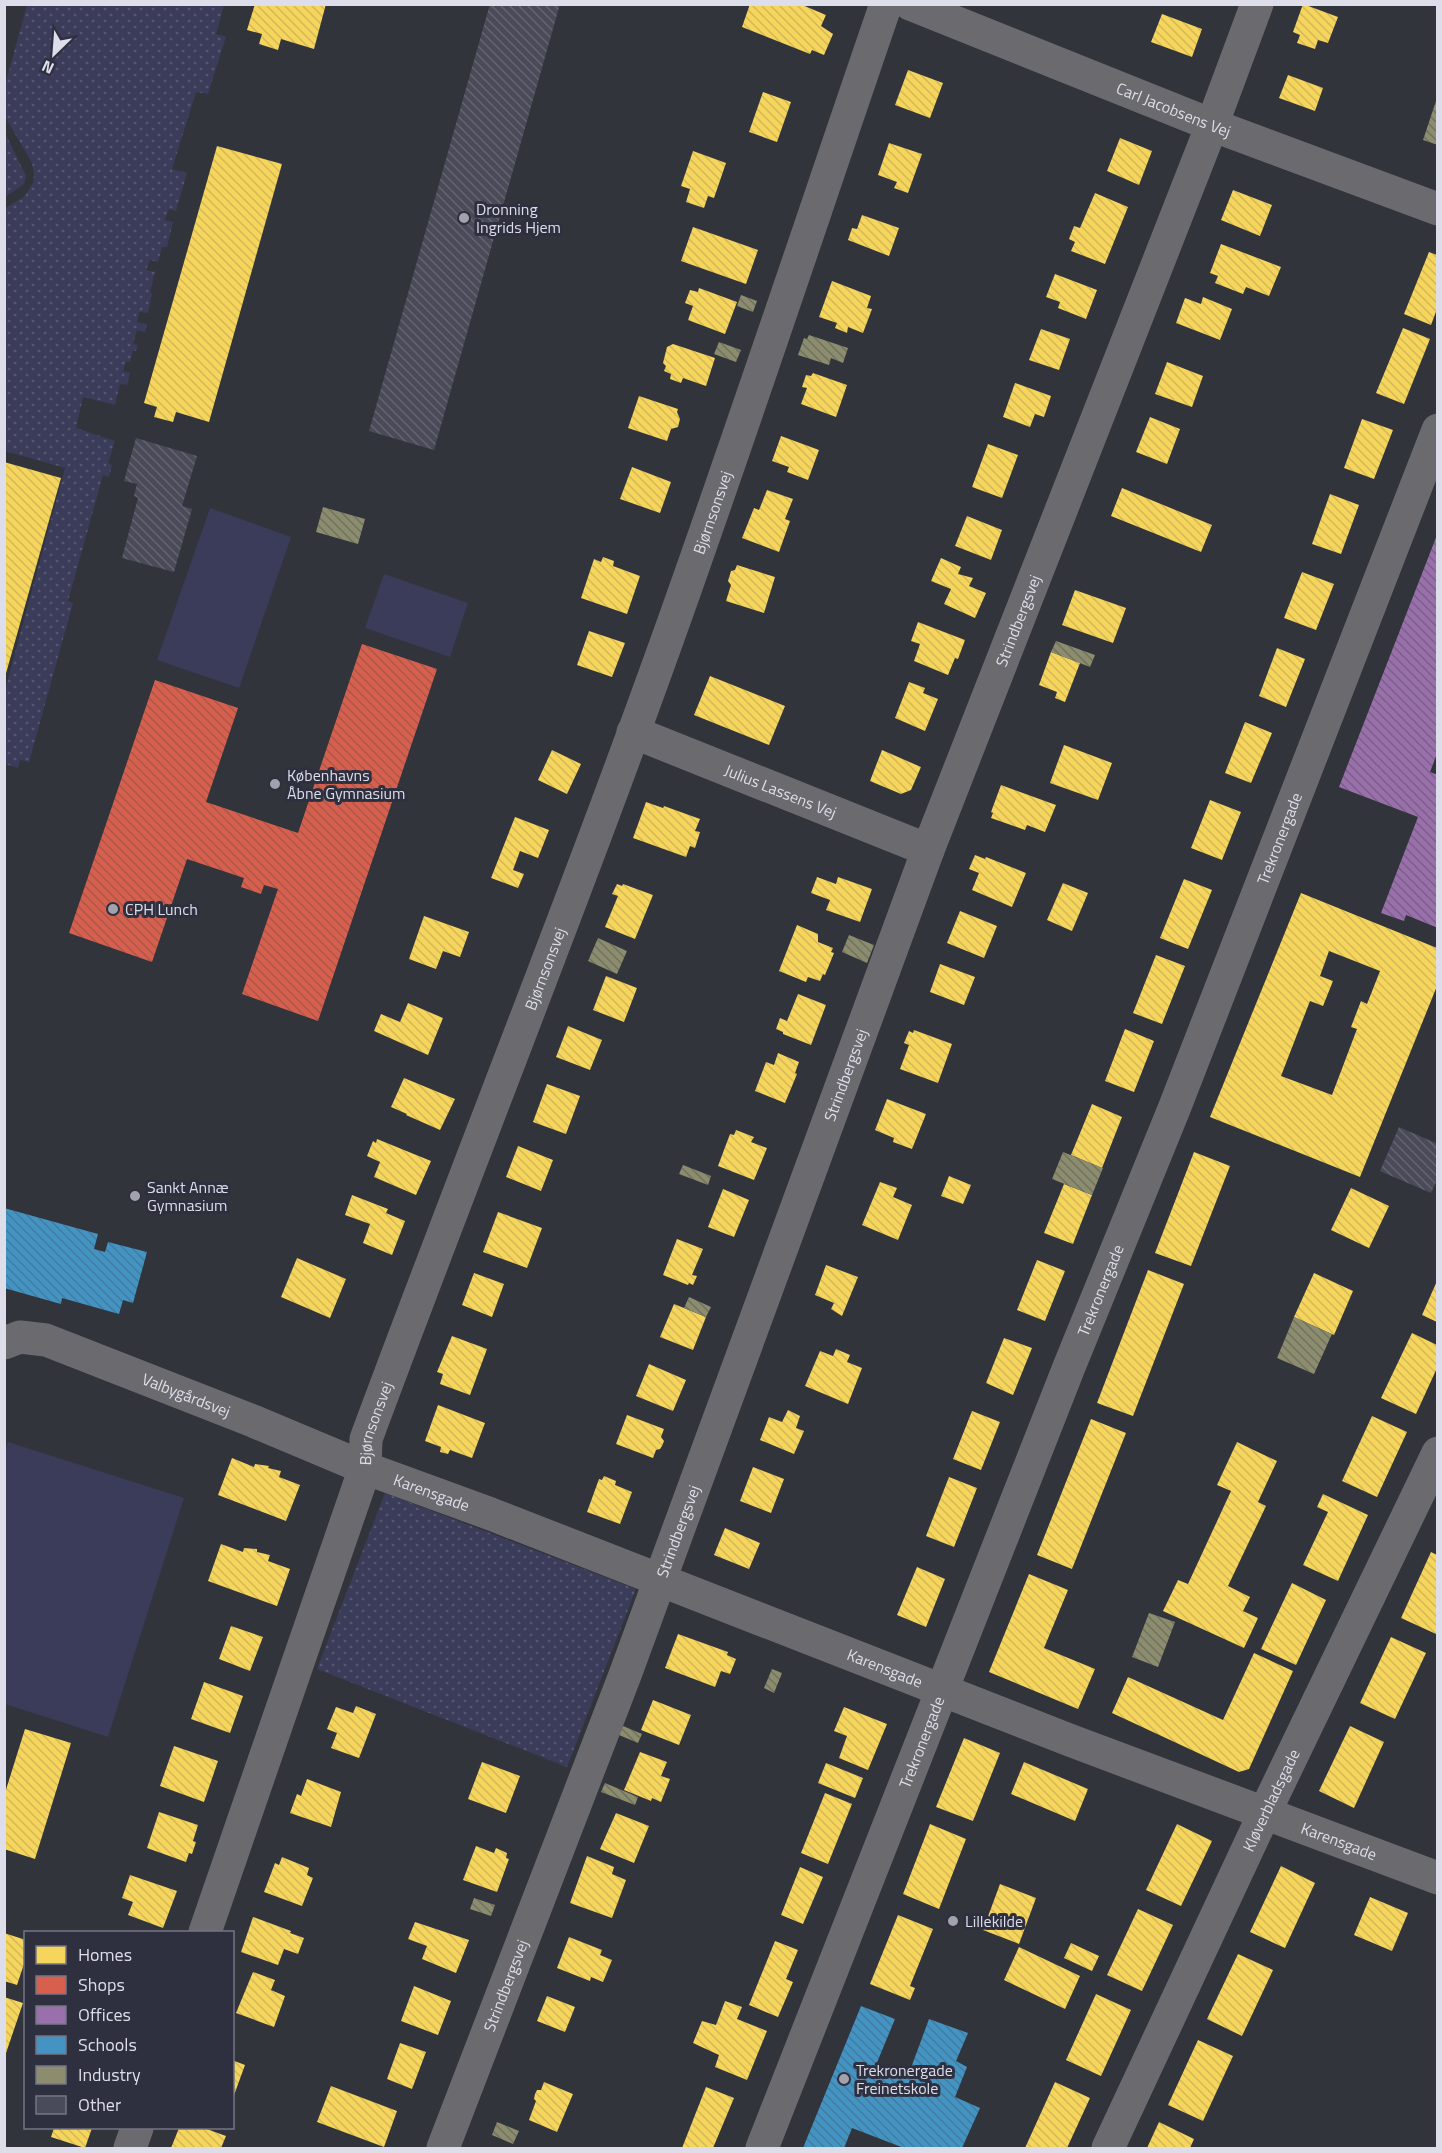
<svg xmlns="http://www.w3.org/2000/svg" width="1442" height="2153" viewBox="0 0 1442 2153" font-family="'Titillium Web',sans-serif">
<defs>
<pattern id="grass-dots" width="8" height="8" patternUnits="userSpaceOnUse" patternTransform="scale(1.5)"><rect width="8" height="8" fill="#3a3c59"/><path d="M2 2h.1M6 6h.1" fill="none" stroke="#565871" stroke-width="1.8" stroke-linecap="round"/></pattern>
<pattern id="homes-back-hatch" width="6" height="6" patternUnits="userSpaceOnUse" patternTransform="scale(1.5)"><rect width="6" height="6" fill="#f6d55c"/><path d="M-1 5l2 2M0 0l6 6M5-1l2 2" fill="none" stroke="#d2b858"/></pattern>
<pattern id="shops-back-hatch" width="6" height="6" patternUnits="userSpaceOnUse" patternTransform="scale(1.5)"><rect width="6" height="6" fill="#d6604d"/><path d="M-1 5l2 2M0 0l6 6M5-1l2 2" fill="none" stroke="#aa574b"/></pattern>
<pattern id="offices-back-hatch" width="6" height="6" patternUnits="userSpaceOnUse" patternTransform="scale(1.5)"><rect width="6" height="6" fill="#9970ab"/><path d="M-1 5l2 2M0 0l6 6M5-1l2 2" fill="none" stroke="#7b6088"/></pattern>
<pattern id="schools-back-hatch" width="6" height="6" patternUnits="userSpaceOnUse" patternTransform="scale(1.5)"><rect width="6" height="6" fill="#4393c3"/><path d="M-1 5l2 2M0 0l6 6M5-1l2 2" fill="none" stroke="#437b9e"/></pattern>
<pattern id="industry-back-hatch" width="6" height="6" patternUnits="userSpaceOnUse" patternTransform="scale(1.5)"><rect width="6" height="6" fill="#8c8c6e"/><path d="M-1 5l2 2M0 0l6 6M5-1l2 2" fill="none" stroke="#727260"/></pattern>
<pattern id="building-back-hatch" width="6" height="6" patternUnits="userSpaceOnUse" patternTransform="scale(1.5)"><rect width="6" height="6" fill="#4a4b59"/><path d="M-1 5l2 2M0 0l6 6M5-1l2 2" fill="none" stroke="#646471"/></pattern>
</defs>
<rect width="100%" height="100%" fill="#32343c"/>
<path fill="url(#grass-dots)" d="M27 5H224L216 34 226 37 208 94 196 92 172 169 187 173 176 211 169 209 165 220 173 222 167 247H162L158 262 150 260 146 270 155 272 150 292 152 293 148 313 139 312 137 322 147 324 145 332 137 330 133 344 138 345 136 351 133 350 130 362H126L123 371 130 373 127 385 120 384 115 405 83 397 76 428 115 441 108 463 112 465 109 477 103 475 68 601 73 603 29 762 20 760 18 768 5 764V690L65 468 5 451V208L24 197 33 183 34 174 32 163 4 115 5 85Z
M5 133 26 176 24 184 5 197Z
M385 1493 636 1589 567 1767 317 1669Z"/>
<path fill="#3a3c59" d="M210 508 291 537 239 688 157 660Z
M384 574 468 603 450 657 365 628Z
M8 1442 184 1498 108 1737 5 1704 4 1454Z"/>
<path fill="url(#homes-back-hatch)" fill-rule="evenodd" d="M255 4H326L314 49 281 39 278 50 259 44 262 34 247 30Z
M750 4H800L826 15 821 26 833 34 824 55 812 50 810 54 742 27Z
M1303 4 1338 17 1328 43 1318 40 1315 49 1297 43 1300 35 1293 32Z
M1162 14 1202 29 1192 57 1151 42Z
M908 70 943 83 930 118 895 105Z
M1288 75 1323 88 1315 111 1279 98Z
M763 92 791 102 777 142 749 132Z
M1120 138 1152 151 1139 185 1107 171Z
M889 143 922 154 908 193 894 188 897 182 878 175Z
M217 146 282 164 209 422 176 412 173 422 154 417 157 407 144 403Z
M693 151 726 163 714 198 708 196 704 208 686 202 690 189 681 186Z
M1233 190 1272 205 1260 236 1221 220Z
M1095 193 1128 207 1105 264 1071 251 1075 242 1069 239 1074 226 1080 228Z
M862 215 899 228 889 256 848 240 852 228 857 229Z
M693 227 758 250 746 284 681 261Z
M1221 244 1281 267 1269 296 1246 287 1243 294 1215 283 1218 276 1210 273Z
M1429 252 1437 255V309L1431 325 1404 314Z
M1055 274 1097 290 1086 319 1058 308 1060 302 1046 297Z
M832 281 871 296 867 308 872 309 863 333 848 327 847 333 835 328 837 323 819 317Z
M699 288 737 302 725 334 688 320 693 306 685 303 690 290 698 292Z
M1203 297 1232 309 1220 340 1176 323 1185 298 1201 304Z
M1403 328 1430 339 1404 404 1376 393Z
M1041 329 1070 339 1059 370 1029 360Z
M673 344 715 358 706 386 683 378 681 383 670 379 671 374 664 371 666 366 663 363 667 347Z
M1167 362 1203 376 1192 407 1155 394Z
M813 373 847 385 836 417 801 404 807 388 802 387 806 375 811 376Z
M1015 383 1051 396 1044 417 1035 414 1030 427 1003 417Z
M639 396 678 409 677 412 680 419 678 427 671 429 667 441 628 428Z
M1150 417 1180 429 1167 464 1136 452Z
M1362 419 1393 430 1374 479 1344 468Z
M781 436 819 450 808 480 787 472 789 467 772 461Z
M988 444 1018 455 1002 498 972 487Z
M4 462 61 478 5 677H4Z
M632 467 671 482 660 513 620 499Z
M1122 488 1212 525 1201 552 1111 516Z
M767 490 793 499 785 519 790 521 779 552 742 538 754 508 759 510Z
M1330 494 1359 505 1341 554 1312 544Z
M967 516 1002 530 991 560 955 546Z
M603 557 614 561 613 566 640 576 627 614 581 598 594 559 601 562Z
M941 558 961 567 958 574 973 578 969 586 986 593 975 618 944 604 951 589 931 581Z
M737 565 775 577 764 613 726 601 731 585 728 581 731 571 735 570Z
M1302 572 1334 584 1316 630 1284 618Z
M1075 590 1126 608 1113 643 1062 625Z
M918 622 965 640 958 659 955 658 948 675 914 661 920 644 911 641Z
M589 631 625 643 612 677 577 665Z
M1277 648 1305 659 1286 707 1259 696Z
M1051 652 1080 663 1065 702 1055 698 1057 692 1039 685Z
M710 676 785 706 769 745 694 715Z
M909 682 925 688 923 693 938 699 925 731 895 718Z
M1245 722 1272 733 1251 783 1225 773Z
M1064 745 1112 763 1098 800 1050 783Z
M552 750 581 764 567 794 538 780Z
M882 750 921 767 911 790 901 794 870 781Z
M1001 785 1056 805 1045 832 1027 825 1025 830 991 818 993 813 991 812Z
M1210 800 1241 812 1222 860 1191 848Z
M646 802 663 808 664 806 700 819 695 831 700 832 695 848 690 846 686 857 633 838Z
M515 817 549 830 538 858 520 851 513 870 524 874 518 888 491 878Z
M975 855 985 859 986 857 1026 873 1012 907 972 890 979 873 969 869Z
M817 877 836 884 838 877 872 889 860 922 826 910 830 900 811 893Z
M1184 879 1212 890 1188 949 1160 938Z
M1063 883 1088 893 1072 931 1047 920Z
M617 884 622 886 623 884 653 895 635 939 605 927 618 896 612 894Z
M1301 893 1437 948V986L1360 1177 1210 1117ZM1329 951 1380 971 1367 1004 1361 1001 1351 1027 1357 1029 1332 1095 1281 1076 1310 1001 1323 1006 1333 981 1320 976Z
M960 911 997 926 984 958 947 943Z
M424 916 469 932 460 957 443 951 436 969 409 959Z
M797 925 818 934V942L833 948 831 952 834 953 825 975 823 974 820 981 808 977 806 982 779 971Z
M1156 955 1185 966 1162 1024 1133 1013Z
M940 964 975 977 964 1005 930 992Z
M606 976 637 988 624 1022 593 1010Z
M798 994 826 1005 811 1045 783 1034V1032L776 1029 780 1018 787 1021Z
M408 1003 443 1018 428 1055 374 1031 381 1014 400 1022Z
M568 1026 602 1040 590 1070 556 1057Z
M1125 1029 1154 1041 1134 1092 1105 1081Z
M914 1030 952 1044 938 1083 900 1069 909 1045 904 1043 909 1031 913 1033Z
M778 1053 799 1062 795 1073 797 1074 785 1103 755 1091 766 1062 774 1065Z
M404 1078 455 1099 440 1130 406 1115 407 1114 391 1107Z
M547 1084 580 1096 566 1134 533 1122Z
M887 1099 926 1114 912 1149 893 1142 894 1138 875 1130Z
M1092 1104 1122 1117 1102 1168 1071 1155Z
M736 1130 754 1137 751 1142 767 1148 754 1180 718 1166 730 1134 734 1135Z
M377 1139 431 1161 416 1195 374 1177 380 1162 367 1156 373 1141 376 1143Z
M518 1146 553 1160 541 1191 506 1177Z
M1194 1152 1230 1166 1191 1266 1155 1253Z
M949 1176 971 1185 963 1204 941 1196Z
M880 1182 897 1188 893 1197 912 1205 898 1240 862 1225Z
M1064 1184 1092 1195 1073 1244 1044 1233Z
M1351 1188 1389 1206 1369 1248 1331 1230Z
M723 1189 749 1200 734 1237 708 1227Z
M352 1195 388 1209 386 1213 405 1221 392 1255 363 1243 370 1224 345 1215Z
M498 1212 542 1228 527 1268 483 1252Z
M677 1239 703 1249 692 1275 697 1276 693 1285 689 1283 688 1285 663 1275Z
M297 1258 346 1279 330 1318 281 1297Z
M1037 1260 1065 1271 1045 1321 1017 1310Z
M826 1265 858 1277 842 1316 831 1309 834 1303 815 1295Z
M1148 1270 1184 1284 1133 1416 1097 1403Z
M474 1273 504 1284 492 1317 462 1305Z
M1314 1273 1353 1291 1334 1335 1294 1317Z
M1437 1281V1322L1422 1315Z
M674 1304 706 1317 693 1350 660 1337Z
M1412 1333 1437 1345V1368L1416 1414 1381 1398Z
M452 1336 487 1349 470 1395 440 1384 443 1374 437 1372Z
M1004 1338 1032 1348 1013 1395 986 1383Z
M836 1349 850 1355 847 1362 862 1368 848 1404 805 1386 820 1351 833 1356Z
M649 1364 686 1380 673 1411 636 1396Z
M438 1405 485 1423 472 1458 450 1450 448 1454 440 1452 441 1447 425 1441Z
M788 1410 800 1416 796 1428 804 1431 794 1454 760 1440 769 1417 782 1422Z
M972 1411 1000 1422 981 1470 953 1459Z
M627 1415 664 1429 661 1437 664 1441 662 1446 660 1449 656 1450 653 1458 616 1444Z
M1372 1416 1407 1432 1377 1497 1342 1481Z
M1091 1419 1126 1433 1072 1569 1037 1555Z
M1237 1442 1277 1461 1258 1502 1266 1506 1228 1586 1250 1597 1243 1611 1258 1618 1244 1648 1163 1611 1178 1580 1188 1584 1231 1491 1217 1485Z
M232 1458 254 1467 255 1464 269 1466 268 1468 281 1471 279 1477 300 1485 286 1521 218 1495Z
M753 1467 784 1479 771 1513 740 1501Z
M604 1476 616 1481 615 1485 632 1492 620 1524 587 1512 599 1479 602 1480Z
M949 1477 977 1488 954 1547 926 1536Z
M1323 1494 1368 1515 1338 1581 1303 1565 1328 1512 1317 1507Z
M725 1528 760 1543 749 1569 714 1555Z
M221 1544 243 1552 244 1548 257 1549V1552L270 1555 268 1561 290 1569 277 1606 208 1581Z
M1431 1552 1437 1555V1630L1436 1634 1401 1618Z
M917 1567 945 1579 926 1627 897 1615Z
M1029 1574 1068 1590 1044 1648 1095 1669 1078 1709 989 1672Z
M1292 1583 1326 1600 1296 1665 1261 1649Z
M231 1626 263 1637 250 1671 219 1659Z
M678 1634 728 1652 727 1655 736 1659 730 1674 721 1671 715 1687 665 1668Z
M1391 1637 1426 1653 1395 1719 1360 1703Z
M1254 1653 1293 1671 1249 1769 1239 1772 1112 1713 1128 1677 1223 1720Z
M204 1682 243 1696 230 1733 191 1719Z
M653 1700 691 1715 679 1745 641 1730Z
M356 1706 376 1714 359 1758 331 1748 337 1733 327 1729 336 1707 353 1713Z
M844 1707 887 1724 868 1770 839 1758 847 1736 834 1731Z
M1350 1726 1384 1742 1354 1808 1319 1791Z
M25 1729 71 1743 35 1859 4 1849V1796Z
M964 1738 1000 1753 973 1821 936 1807Z
M174 1746 218 1761 204 1802 160 1786Z
M640 1752 667 1762 661 1776 670 1779 661 1802 652 1798 651 1801 624 1790Z
M482 1762 520 1776 506 1813 468 1799Z
M1024 1762 1088 1789 1075 1821 1011 1794Z
M826 1763 863 1778 855 1798 818 1783Z
M307 1779 341 1792 331 1827 290 1813 297 1794 301 1796Z
M825 1793 852 1804 828 1864 801 1853Z
M159 1812 198 1825 193 1841 196 1842 192 1854 189 1853 186 1862 147 1848Z
M616 1813 649 1826 634 1863 600 1849Z
M930 1824 966 1839 939 1909 903 1894Z
M1177 1824 1212 1841 1181 1906 1146 1890Z
M476 1846 494 1853 496 1848 507 1853 506 1858 509 1859 497 1892 463 1880Z
M587 1856 614 1867 612 1874 626 1880 612 1918 570 1903Z
M282 1857 309 1868 307 1875 313 1878 302 1906 264 1892 275 1863 279 1865Z
M1281 1866 1315 1883 1285 1948 1250 1932Z
M800 1867 823 1877 803 1924 781 1915Z
M130 1875 177 1891 163 1928 128 1915 133 1902 122 1898Z
M1000 1884 1036 1898 1019 1944 983 1930Z
M1370 1897 1408 1913 1392 1951 1354 1935Z
M1138 1909 1173 1925 1142 1991 1107 1975Z
M898 1915 933 1929 910 1986 915 1988 910 2000 870 1984Z
M253 1917 291 1931 290 1933 304 1938 298 1954 284 1949 278 1965 241 1952Z
M415 1922 469 1940 456 1973 422 1959 427 1946 408 1939Z
M4 1933 26 1940V1958L17 1985 4 1981Z
M569 1937 602 1950 600 1955 612 1960 603 1982 591 1977 590 1981 557 1968Z
M775 1941 798 1950 786 1979 793 1982 778 2017 749 2005Z
M1071 1943 1099 1956 1092 1971 1064 1958Z
M1019 1947 1080 1976 1065 2009 1004 1980Z
M1238 1954 1273 1970 1242 2036 1207 2019Z
M253 1972 275 1980 271 1990 285 1996 274 2027 236 2013Z
M414 1986 451 2001 438 2035 401 2021Z
M1096 1994 1131 2010 1101 2076 1066 2060Z
M547 1996 575 2007 565 2032 537 2021Z
M4 1997 23 2003 5 2056H4Z
M725 2001 742 2007 737 2019 767 2031 747 2080 715 2067 719 2055 693 2043 702 2021 716 2025Z
M1198 2040 1233 2056 1203 2121 1168 2105Z
M400 2043 426 2052 412 2089 387 2079Z
M232 2060 245 2065 233 2098H232Z
M544 2082 573 2094 557 2132 529 2120 536 2101 534 2099 535 2094 537 2090H541Z
M1055 2082 1090 2098 1067 2148H1025Z
M331 2086 397 2111 384 2147 317 2122Z
M706 2087 734 2098 713 2148H682Z
M1159 2122 1194 2139 1190 2148H1147Z
M54 2128H92L85 2148 51 2137Z
M179 2128H204L226 2136 221 2148H171Z"/>
<path fill="url(#shops-back-hatch)" d="M362 644 437 669 318 1021 242 994 278 889 264 885 261 894 241 887 244 878 187 859 152 962 69 933 155 680 238 708 206 802 298 833Z"/>
<path fill="url(#offices-back-hatch)" d="M1437 535 1438 751 1430 772 1438 775V928L1406 915 1404 921 1381 913 1418 817 1339 787Z"/>
<path fill="url(#schools-back-hatch)" d="M4 1208 98 1234 94 1249 105 1252 108 1242 147 1252 133 1303 123 1300 119 1314 62 1298 61 1304 4 1288Z
M861 2006 895 2019 876 2065 908 2076 929 2019 968 2033 956 2061 967 2067 955 2097 980 2108 962 2148H904L852 2128 844 2148H803Z"/>
<path fill="url(#industry-back-hatch)" d="M1437 98H1438V145L1423 140Z
M741 295 757 301 753 312 737 306Z
M809 335 848 348 843 363 831 358 829 365 798 355 804 338 807 339Z
M719 342 741 350 736 362 714 354Z
M323 507 365 519 358 544 316 532Z
M1056 641 1095 655 1090 667 1051 652Z
M849 935 874 945 867 963 842 952Z
M598 938 627 951 617 974 588 961Z
M1063 1152 1103 1168 1092 1195 1052 1179Z
M683 1165 711 1176 708 1185 679 1174Z
M689 1297 711 1307 706 1317 684 1308Z
M1294 1317 1332 1334 1314 1374 1277 1358Z
M1149 1613 1175 1622 1158 1667 1132 1657Z
M772 1669 782 1673 774 1693 764 1688Z
M623 1726 642 1734 638 1743 619 1735Z
M605 1783 638 1797 635 1805 601 1792Z
M474 1898 495 1905 491 1916 470 1909Z
M497 2122 519 2131 513 2144 492 2135Z"/>
<path fill="url(#building-back-hatch)" d="M490 4H560L434 450 369 431Z
M136 438 197 456 182 506 192 509 174 572 122 558 138 498 134 496 137 484 124 481Z
M1399 1127 1438 1144V1178L1431 1193 1380 1171Z"/>
<g fill="none" stroke-linecap="round" stroke-linejoin="round">
<g stroke="#6b6b6f" stroke-width="33">
<path id="s1" d="M910 4 1212 125 1438 209"/>
<path id="s2" d="M633 732 928 850"/>
<path id="s3" d="M4 1343 20 1337 46 1340 253 1421 365 1468 491 1514 1072 1741 1438 1878"/>
<path id="s4" d="M205 1932 365 1468 366 1439C469 1161 580 886 679 607 750 407 817 205 886 4"/>
<path d="M130 2148 137 2128"/>
<path id="s5" d="M443 2148 625 1675 928 850 1212 125 1257 4"/>
<path id="s6" d="M762 2148 1069 1367 1174 1109 1438 430"/>
<path id="s7" d="M1108 2148 1264 1814 1438 1453"/>
</g>
</g>
<g fill="#a1a2ac" stroke="#2e3040" stroke-width="2">
<circle cx="464" cy="218" r="6"/>
<circle cx="275" cy="784" r="6"/>
<circle cx="113" cy="909" r="6"/>
<circle cx="135" cy="1196" r="6"/>
<circle cx="953" cy="1921" r="6"/>
<circle cx="844" cy="2079" r="6"/>
</g>
<g text-anchor="middle" stroke-width="6" stroke-linejoin="round" paint-order="stroke">
<g font-size="16" fill="#dddee9" stroke="#2e3040">
<text dy="6" stroke="none"><textPath href="#s1" startOffset="284">Carl Jacobsens Vej</textPath></text>
<text dy="6" stroke="none"><textPath href="#s4" startOffset="1509">Bjørnsonsvej</textPath></text>
<text dy="6" stroke="none"><textPath href="#s5" startOffset="1632">Strindbergsvej</textPath></text>
<text dy="6" stroke="none"><textPath href="#s2" startOffset="159">Julius Lassens Vej</textPath></text>
<text dy="6" stroke="none"><textPath href="#s6" startOffset="1408">Trekronergade</textPath></text>
<text dy="6" stroke="none"><textPath href="#s4" startOffset="1023">Bjørnsonsvej</textPath></text>
<text dy="6" stroke="none"><textPath href="#s5" startOffset="1146">Strindbergsvej</textPath></text>
<text dy="6" stroke="none"><textPath href="#s6" startOffset="922">Trekronergade</textPath></text>
<text dy="6" stroke="none"><textPath href="#s3" startOffset="194">Valbygårdsvej</textPath></text>
<text dy="6" stroke="none"><textPath href="#s4" startOffset="537">Bjørnsonsvej</textPath></text>
<text dy="6" stroke="none"><textPath href="#s3" startOffset="458">Karensgade</textPath></text>
<text dy="6" stroke="none"><textPath href="#s5" startOffset="660">Strindbergsvej</textPath></text>
<text dy="6" stroke="none"><textPath href="#s3" startOffset="944">Karensgade</textPath></text>
<text dy="6" stroke="none"><textPath href="#s6" startOffset="436">Trekronergade</textPath></text>
<text dy="6" stroke="none"><textPath href="#s7" startOffset="384">Kløverbladsgade</textPath></text>
<text dy="6" stroke="none"><textPath href="#s3" startOffset="1430">Karensgade</textPath></text>
<text dy="6" stroke="none"><textPath href="#s5" startOffset="174">Strindbergsvej</textPath></text>
</g>
<g font-size="16" fill="#dddee9" stroke="#2e3040" text-anchor="start">
<text x="476" y="215">Dronning<tspan x="476" dy="18">Ingrids Hjem</tspan></text>
<text x="287" y="781">Københavns<tspan x="287" dy="18">Åbne Gymnasium</tspan></text>
<text x="125" y="915">CPH Lunch</text>
<text x="147" y="1193">Sankt Annæ<tspan x="147" dy="18">Gymnasium</tspan></text>
<text x="965" y="1927">Lillekilde</text>
<text x="856" y="2076">Trekronergade<tspan x="856" dy="18">Freinetskole</tspan></text>
</g>
</g>
<rect width="1442" height="2153" fill="none" stroke="#dddee9" stroke-width="12"/>
<rect x="24" y="1931" width="210" height="198" fill="#2e3040" stroke="#747684" stroke-width="1.5"/>
<rect x="36" y="1946" width="30" height="18" fill="#f6d55c" stroke="#747684" stroke-width="1.5"/>
<text x="78" y="1961" font-size="18" fill="#dddee9">Homes</text>
<rect x="36" y="1976" width="30" height="18" fill="#d6604d" stroke="#747684" stroke-width="1.5"/>
<text x="78" y="1991" font-size="18" fill="#dddee9">Shops</text>
<rect x="36" y="2006" width="30" height="18" fill="#9970ab" stroke="#747684" stroke-width="1.5"/>
<text x="78" y="2021" font-size="18" fill="#dddee9">Offices</text>
<rect x="36" y="2036" width="30" height="18" fill="#4393c3" stroke="#747684" stroke-width="1.5"/>
<text x="78" y="2051" font-size="18" fill="#dddee9">Schools</text>
<rect x="36" y="2066" width="30" height="18" fill="#8c8c6e" stroke="#747684" stroke-width="1.5"/>
<text x="78" y="2081" font-size="18" fill="#dddee9">Industry</text>
<rect x="36" y="2096" width="30" height="18" fill="#4a4b59" stroke="#747684" stroke-width="1.5"/>
<text x="78" y="2111" font-size="18" fill="#dddee9">Other</text>
<g transform="translate(54 54) rotate(205)" stroke="#2e3040" stroke-width="4.5" paint-order="stroke">
<path d="M0-4.5L10 22L0 15L-10 22Z" fill="#dddee9"/>
<text y="-9" font-size="16" font-weight="bold" text-anchor="middle" fill="#dddee9">N</text>
</g>
</svg>
